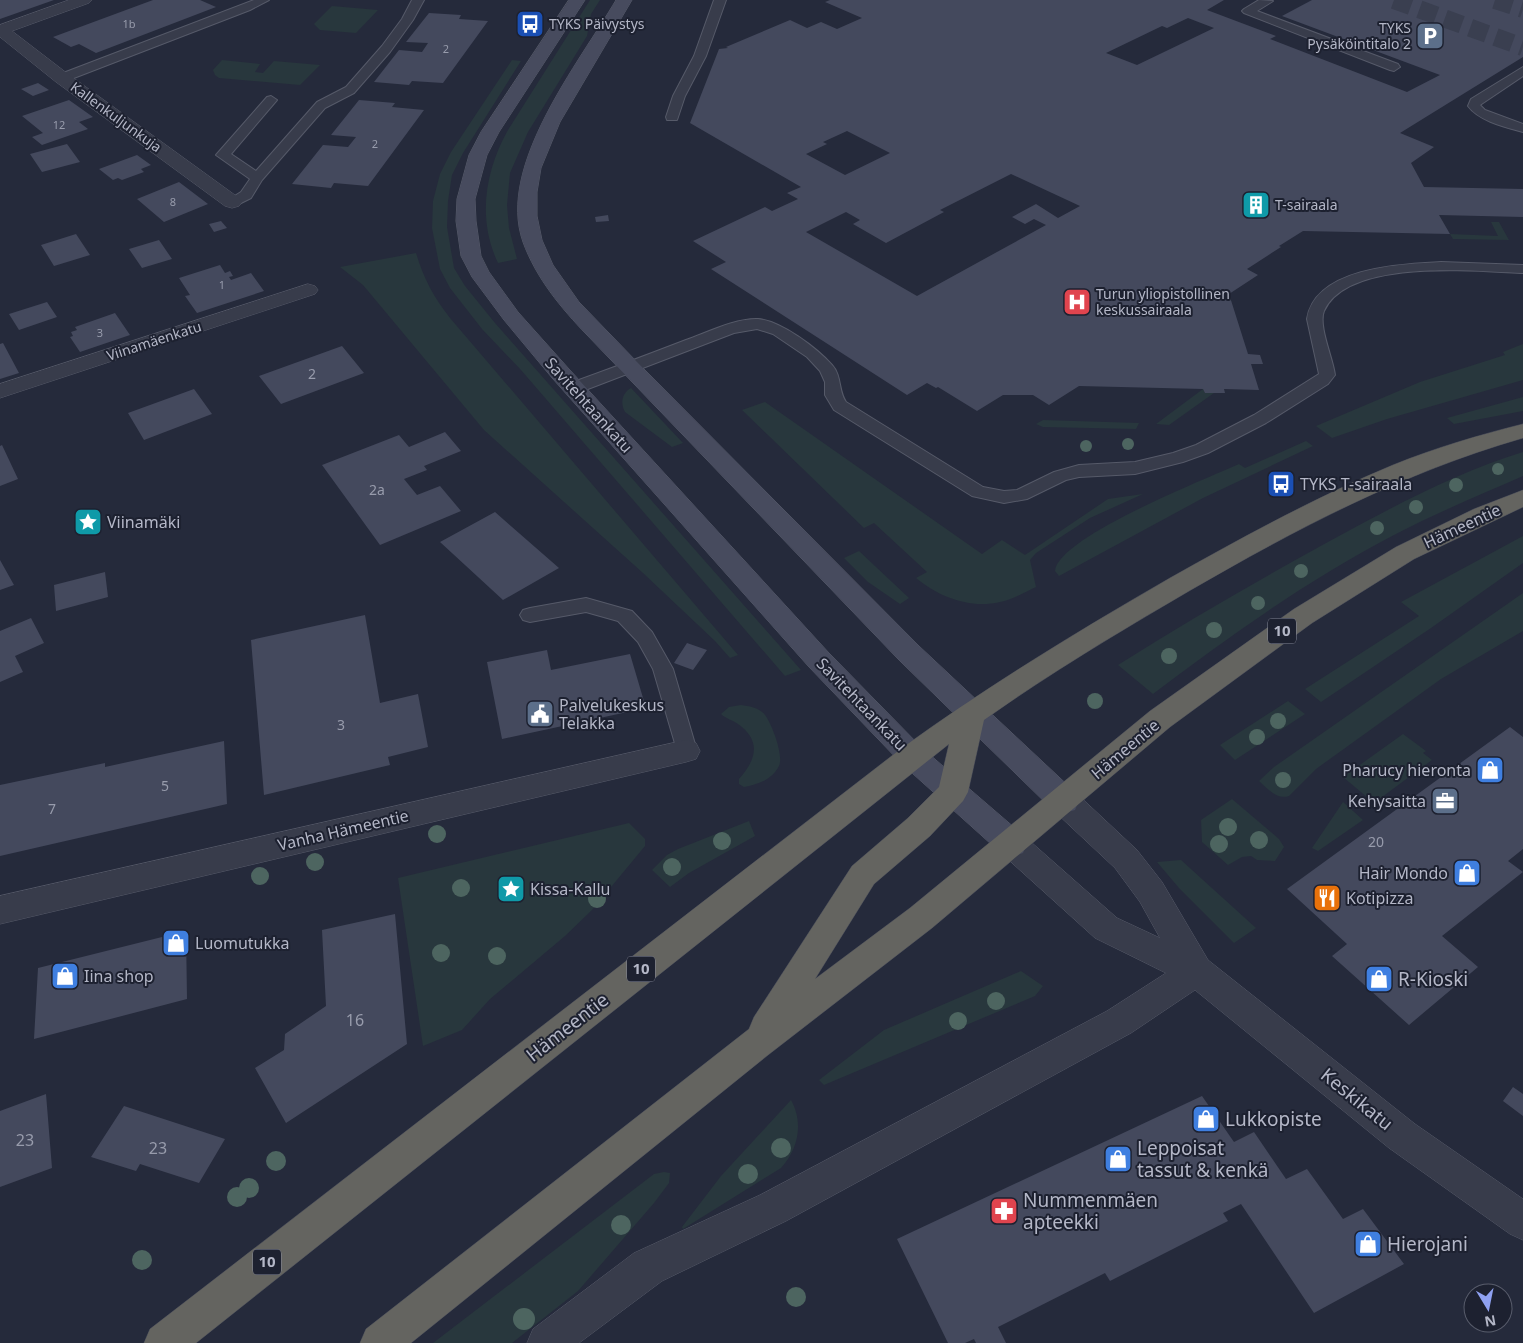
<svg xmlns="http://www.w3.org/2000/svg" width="1523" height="1343" viewBox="0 0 1523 1343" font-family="'Noto Sans',sans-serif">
<rect width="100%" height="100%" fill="#252a3b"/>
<path fill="#28373d" d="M590 0H600L591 14 587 36 528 132 510 173 507 205 509 228 517 259 498 263C477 219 485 171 508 130Z
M332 6 378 10 356 33 320 30 314 24Z
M222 60 260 64 255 72 263 73 274 61 320 65 300 85 219 78 215 75 213 70Z
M512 60 521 61 463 153 452 175 448 201 447 227 454 268 465 286 495 323 801 670 785 676 521 370 482 329 450 288 440 269 432 228 433 201 440 174 451 152Z
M1491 222H1499L1509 240 1453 239 1450 234 1498 236Z
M416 253C424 279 433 296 450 318L738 655 730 658 715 641 643 573 484 430 363 285 340 267Z
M1523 344V380L1387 419 1332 438 1316 426 1420 382 1505 355 1503 352Z
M631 388 683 443 672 447 625 412C620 403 622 393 631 388Z
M1203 389 1205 393H1214L1169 425 1156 424Z
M1523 397V411L1454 424 1447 418Z
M765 402 982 554 1002 540 1025 555 1108 499 1143 494 1090 518 1036 553 1030 560 1036 587C1025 592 1012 600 1000 602 970 609 939 597 916 578L927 572 874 523 864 528 742 410Z
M1043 420 1139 423 1136 429 1043 427 1036 424Z
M1306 441 1313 446 1203 498 1059 576 1055 571C1058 537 1206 479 1239 464L1245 468Z
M1523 452V476C1480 495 1436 513 1394 535 1309 579 1230 636 1153 694L1118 665C1187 621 1257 581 1328 542 1391 508 1454 473 1523 452Z
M1523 536V563L1431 628 1321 702 1305 689 1419 616 1401 602Z
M859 551 909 598 900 604 868 582 844 558Z
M1523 593V631L1441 679 1316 769 1289 796C1277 800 1268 789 1259 781L1274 767Z
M1288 701 1305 714 1235 760 1220 745Z
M741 705C749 706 760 708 765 715 772 724 784 756 779 766 772 780 758 784 744 787L739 784V779C756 760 762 741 738 724 733 720 726 719 721 714L729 707Z
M1403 734 1426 751 1423 753 1432 760 1374 803 1343 777Z
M1232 799 1279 839 1284 847 1275 861 1257 860 1251 856 1242 857 1228 865 1202 842 1201 820Z
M1343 802 1363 820 1318 851 1312 848Z
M749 821 755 836 689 873 670 887 652 870 667 855 678 849Z
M629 823 645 839V846L592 910 565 936 490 999 462 1030 423 1046 398 878Z
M1181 860 1256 928 1234 943 1179 888 1157 862Z
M1021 971 1043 986 1035 996 824 1085 819 1080 884 1030Z
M791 1100C804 1123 798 1150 781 1168L683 1229 682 1227 721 1176Z
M664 1172 670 1173 669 1183 654 1203 578 1291 512 1343H433L654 1174Z"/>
<path fill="#44495d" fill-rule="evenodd" d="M0 0H54L0 19Z
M153 0H200L216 7 96 53 79 44 71 47 53 37Z
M830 0H1224L1207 10 1276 36 1270 39 1407 92 1440 75 1282 16 1312 0H1523V57L1400 133 1434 147 1411 163 1424 187 1523 189V217L1439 215 1450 234 1303 231 1279 246 1281 247 1247 269 1258 275 1229 294 1248 354 1260 355 1263 364H1251L1259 390 1224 389 1225 393H1205L1203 389 1079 386 1049 405 1033 395H1003L977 411 938 387 936 388 927 383 907 395 711 269 726 262 693 241 765 207 772 211 798 199 787 193 801 187 690 123 719 49 728 48 726 47 790 20 807 28 821 22 837 29 862 18 825 2ZM1188 18 1214 28 1137 65 1106 53 1162 26 1167 28ZM847 131 890 153 845 175 806 154 827 144 823 142ZM1011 174 1080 206 1058 218 1036 204 1012 217 1025 224 1034 219 1046 225 917 296 806 232 846 212 860 220 853 224 886 243 944 212 940 210Z
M429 13 461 15 459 19 488 21 443 83 412 81 409 85 374 82 399 50 422 52 428 43 406 42Z
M38 83 49 90 33 96 21 89Z
M69 100 93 117 79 122 88 129 42 145 32 137 43 133 22 116Z
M359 100 395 103 392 107 424 110 368 186 334 183 331 188 292 184 323 145 348 147 356 137 331 135Z
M67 144 80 162 42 172 30 154Z
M137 155 151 165 141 169 144 172 122 180 118 178 113 180 99 169Z
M179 182 208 204 164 222 137 199Z
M608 215 609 221 596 222 595 217Z
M221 221 227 228 214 232 209 224Z
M76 234 90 255 54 266 41 245Z
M159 240 172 259 142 268 129 249Z
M220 265 225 273 230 271 233 276 229 277 231 280 251 273 264 291 197 313 185 296 190 295 179 278Z
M47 302 57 317 19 330 9 314Z
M115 313 130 335 80 352 70 337 73 336 71 332 77 330 75 327Z
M3 343 19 373 0 379V344Z
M342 346 364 373 281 404 259 376Z
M194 389 212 414 144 440 128 413Z
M445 432 461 451 424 466 427 470 404 479 417 495 440 486 461 511 380 545 322 465 399 435 409 447Z
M2 445 18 479 0 486V446Z
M495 512 559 568 503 600 440 542Z
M0 560 14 585 0 590Z
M105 572 108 597 56 611 54 585Z
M365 615 380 703 418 694 428 747 388 757 390 765 264 795 251 640Z
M31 618 44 643 15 656 23 672 0 682V631Z
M687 643 707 650 693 670 674 663Z
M547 650 551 670 630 654 646 708 502 739 487 662Z
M1510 727 1523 737V849L1508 861 1523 872 1442 936 1478 967 1409 1025 1332 956 1347 944 1287 889Z
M224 741 227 804 0 856V785L105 763V767Z
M395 914 407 1044 286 1123 255 1068 284 1050 285 1034 326 1006 322 930Z
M186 931 187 999 34 1039 38 968Z
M1513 1087 1523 1094V1116L1503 1101Z
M46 1094 52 1168 0 1187V1111Z
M1202 1096 1234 1142 1254 1132 1286 1179 1307 1169 1343 1219 1363 1209 1404 1264 1314 1313 1241 1204 1223 1213 1228 1221 1110 1281 1105 1273 998 1327 1006 1343H976L974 1339 965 1343H948L897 1239Z
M124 1106 225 1139 199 1183 140 1164 136 1171 91 1157Z"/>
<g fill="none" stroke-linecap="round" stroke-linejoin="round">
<path stroke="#3a3f50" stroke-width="18" stroke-dasharray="18 9" stroke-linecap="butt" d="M1394 0 1523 47
M1495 0 1523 9"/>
<defs>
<path id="service" d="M254 0H269L250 10 66 81 62 82 56 78 58 75Z
M412 0H424L413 20 390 52 354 93 325 108 262 180 251 198 237 205H227L225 202 241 192 250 179 216 155 267 97 271 96 277 100 231 154 256 171 317 102 346 87 382 46 402 19Z
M714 0H726L706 56 685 96 677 120H667L666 117 673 96 694 56Z
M1259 0 1273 1 1257 11 1398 64 1400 67 1394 71 1390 70 1244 13 1242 11 1244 9Z
M1523 67V76L1480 105 1485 110 1523 124V132C1505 127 1479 121 1468 106L1471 99Z
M1441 262 1523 265V273C1475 271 1348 258 1324 311 1318 326 1333 358 1335 375L1328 384 1266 423 1208 453 1183 462 1135 474 1079 477 1066 480 1027 499 1004 503 972 496 834 410 825 395V382L820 371 807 357 773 334 757 329 734 333 580 392H568L566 388 568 384C607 370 647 355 686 340 706 333 736 318 758 319 781 321 817 348 832 365 842 376 838 390 846 402L983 487 1004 491 1017 490 1054 472 1079 465 1135 462 1173 453 1196 445 1254 415 1319 374 1307 319C1315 267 1402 264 1441 262Z
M586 598 632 611 652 632 673 669 697 751 693 757 686 759 679 757 653 669 638 642 618 621 586 612 530 622 523 620 520 615 523 610 530 608Z"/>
<path id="minor" d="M69 0H92L89 3 12 31 68 74 239 198 242 202 239 206 232 208 225 206 56 82 0 37V25Z
M308 284 315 286 318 290 315 294 0 398V384Z
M686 740 696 743 700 751 696 759 686 762 0 924V896Z
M1064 789 1075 792 1137 850 1162 882 1208 960 1415 1124 1523 1199V1240L1510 1234 1389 1148 1195 990 1131 1033 786 1221 662 1281 579 1343H527L533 1329 634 1253 760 1195 1107 1011 1166 973 1095 938 1001 853 997 844 1001 835 1012 831 1023 835 1117 918 1160 938 1140 902 1115 868 1053 810 1049 801 1053 792Z"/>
<path id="secondary" d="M569 0H585L499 132 487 155 475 199 476 221 481 256 489 272 518 312 569 369 829 653 922 748 1023 835 1027 844 1023 853 1012 857 1001 853 902 764 809 667 553 379 504 320 472 277 461 256 456 221 457 199 469 155 481 132Z
M616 0H632L560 122 541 168 537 192V216L542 240 553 265 579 302 637 362 919 646 1075 792 1079 801 1075 810 1064 813 1053 810 899 660 587 335C561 308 536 278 523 242 496 166 579 63 616 0Z"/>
<path id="trunk" d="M1523 424V438C1404 472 1296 529 1189 591 1119 632 1050 673 984 720L968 792 963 801 930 836 874 884 815 979 910 908 1150 711 1294 609 1396 547 1474 509 1523 490V507L1414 559 1312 623 1170 727 932 928 768 1055 411 1343H360L366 1329 749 1029 754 1017 852 866 908 818 939 787 949 744 196 1343H144L150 1329 902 748C988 686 1078 631 1170 578 1243 537 1316 497 1393 465 1435 448 1479 435 1523 424Z"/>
</defs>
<use href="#service" stroke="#565a69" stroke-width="2"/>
<use href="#minor" stroke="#565a69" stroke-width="1"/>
<use href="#secondary" stroke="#565a69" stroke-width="1"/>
<use href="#trunk" stroke="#434756" stroke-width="1"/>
<use href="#service" fill="#383c4b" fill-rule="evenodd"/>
<use href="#minor" fill="#383c4b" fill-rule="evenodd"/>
<use href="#secondary" fill="#474b5e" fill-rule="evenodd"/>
<use href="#trunk" fill="#646460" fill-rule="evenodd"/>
</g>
<g fill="#4d6560">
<circle cx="1128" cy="444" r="6"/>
<circle cx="1086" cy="446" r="6"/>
<circle cx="1498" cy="469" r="6"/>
<circle cx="1456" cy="485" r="7"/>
<circle cx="1416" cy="507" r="7"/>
<circle cx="1377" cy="528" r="7"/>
<circle cx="1301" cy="571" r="7"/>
<circle cx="1258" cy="603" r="7"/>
<circle cx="1214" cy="630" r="8"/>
<circle cx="1169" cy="656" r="8"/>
<circle cx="1095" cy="701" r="8"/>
<circle cx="1278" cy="721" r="8"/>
<circle cx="1257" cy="737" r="8"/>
<circle cx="1283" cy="780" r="8"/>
<circle cx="1228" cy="827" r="9"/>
<circle cx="437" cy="834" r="9"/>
<circle cx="1259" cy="840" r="9"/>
<circle cx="722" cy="841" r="9"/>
<circle cx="1219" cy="844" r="9"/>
<circle cx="315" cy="862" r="9"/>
<circle cx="672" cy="867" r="9"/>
<circle cx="260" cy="876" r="9"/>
<circle cx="461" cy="888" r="9"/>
<circle cx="597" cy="899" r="9"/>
<circle cx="441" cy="953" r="9"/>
<circle cx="497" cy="956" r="9"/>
<circle cx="996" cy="1001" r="9"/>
<circle cx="958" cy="1021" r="9"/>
<circle cx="781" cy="1148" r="10"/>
<circle cx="276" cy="1161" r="10"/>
<circle cx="748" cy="1174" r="10"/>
<circle cx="249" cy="1188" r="10"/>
<circle cx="237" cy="1197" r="10"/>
<circle cx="621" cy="1225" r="10"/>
<circle cx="142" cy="1260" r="10"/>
<circle cx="796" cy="1297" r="10"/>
<circle cx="524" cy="1319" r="11"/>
</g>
<defs>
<symbol id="bus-square" viewBox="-11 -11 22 22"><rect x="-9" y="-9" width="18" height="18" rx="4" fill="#1a4fb4" stroke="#1d2130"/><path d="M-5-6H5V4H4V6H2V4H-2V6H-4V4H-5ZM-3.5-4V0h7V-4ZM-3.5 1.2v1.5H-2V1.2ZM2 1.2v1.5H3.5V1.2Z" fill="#fff"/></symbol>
<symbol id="parking-square" viewBox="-11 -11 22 22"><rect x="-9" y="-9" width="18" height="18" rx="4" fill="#5c6f8a" stroke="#1d2130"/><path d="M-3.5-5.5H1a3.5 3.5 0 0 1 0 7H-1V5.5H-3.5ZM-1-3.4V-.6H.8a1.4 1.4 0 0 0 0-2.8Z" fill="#fff"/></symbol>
<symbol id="building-square" viewBox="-11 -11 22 22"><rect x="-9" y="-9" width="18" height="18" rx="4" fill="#0f9aa8" stroke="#1d2130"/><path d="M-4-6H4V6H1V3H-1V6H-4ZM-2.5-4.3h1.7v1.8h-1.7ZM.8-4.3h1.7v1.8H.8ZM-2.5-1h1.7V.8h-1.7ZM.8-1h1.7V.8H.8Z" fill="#fff"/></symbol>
<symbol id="hospital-square" viewBox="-11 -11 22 22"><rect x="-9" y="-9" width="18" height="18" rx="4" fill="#e0444e" stroke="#1d2130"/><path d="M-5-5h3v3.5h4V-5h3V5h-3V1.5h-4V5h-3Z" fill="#fff"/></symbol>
<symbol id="sight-square" viewBox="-11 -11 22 22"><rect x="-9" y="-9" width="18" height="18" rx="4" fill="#0f9aa8" stroke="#1d2130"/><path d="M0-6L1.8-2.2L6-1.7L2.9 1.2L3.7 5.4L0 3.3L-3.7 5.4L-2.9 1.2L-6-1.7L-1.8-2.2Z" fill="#fff"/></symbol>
<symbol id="civic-square" viewBox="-11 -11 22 22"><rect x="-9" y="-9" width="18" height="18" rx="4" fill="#5c6f8a" stroke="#1d2130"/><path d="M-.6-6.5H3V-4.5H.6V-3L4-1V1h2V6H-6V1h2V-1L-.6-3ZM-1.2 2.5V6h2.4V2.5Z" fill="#fff"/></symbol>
<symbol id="shop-square" viewBox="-11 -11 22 22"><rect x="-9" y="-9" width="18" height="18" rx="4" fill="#3f7fe0" stroke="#1d2130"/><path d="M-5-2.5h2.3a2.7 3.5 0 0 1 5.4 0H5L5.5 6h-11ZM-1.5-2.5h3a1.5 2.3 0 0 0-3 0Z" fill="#fff"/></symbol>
<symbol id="office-square" viewBox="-11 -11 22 22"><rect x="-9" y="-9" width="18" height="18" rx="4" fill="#5c6f8a" stroke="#1d2130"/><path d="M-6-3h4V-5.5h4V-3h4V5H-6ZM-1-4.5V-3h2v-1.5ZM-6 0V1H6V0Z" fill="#fff"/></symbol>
<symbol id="restaurant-square" viewBox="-11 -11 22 22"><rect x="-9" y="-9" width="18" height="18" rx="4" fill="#e8710a" stroke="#1d2130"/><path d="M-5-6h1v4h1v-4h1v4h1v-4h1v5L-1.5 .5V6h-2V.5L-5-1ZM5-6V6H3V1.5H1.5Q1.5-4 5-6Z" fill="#fff"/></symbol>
<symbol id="pharmacy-square" viewBox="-11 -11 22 22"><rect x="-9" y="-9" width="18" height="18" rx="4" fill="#e0444e" stroke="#1d2130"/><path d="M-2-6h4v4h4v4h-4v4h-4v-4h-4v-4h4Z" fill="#fff"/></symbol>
</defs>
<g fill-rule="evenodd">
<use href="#bus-square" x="514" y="8" width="32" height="32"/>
<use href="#parking-square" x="1414" y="20" width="32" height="32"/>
<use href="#building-square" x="1240" y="189" width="32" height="32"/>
<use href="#hospital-square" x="1061" y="286" width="32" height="32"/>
<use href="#bus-square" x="1265" y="468" width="32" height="32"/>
<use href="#sight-square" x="72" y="506" width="32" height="32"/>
<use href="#civic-square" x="524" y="698" width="32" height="32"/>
<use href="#shop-square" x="1474" y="754" width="32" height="32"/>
<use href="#office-square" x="1429" y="785" width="32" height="32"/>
<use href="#shop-square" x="1451" y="857" width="32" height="32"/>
<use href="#sight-square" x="495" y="873" width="32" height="32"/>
<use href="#restaurant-square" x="1311" y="882" width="32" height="32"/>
<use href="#shop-square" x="160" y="927" width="32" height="32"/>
<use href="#shop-square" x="49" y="960" width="32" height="32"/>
<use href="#shop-square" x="1363" y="963" width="32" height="32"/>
<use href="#shop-square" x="1190" y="1103" width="32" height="32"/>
<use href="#shop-square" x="1102" y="1143" width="32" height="32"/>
<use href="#pharmacy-square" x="988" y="1195" width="32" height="32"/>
<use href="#shop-square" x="1352" y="1228" width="32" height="32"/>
</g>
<g text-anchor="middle" stroke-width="4" stroke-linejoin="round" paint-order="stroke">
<g font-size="11" fill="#989cac">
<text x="129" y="28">1b</text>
<text x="446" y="53">2</text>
<text x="59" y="129">12</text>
<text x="375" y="148">2</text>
<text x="173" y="206">8</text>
<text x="222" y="289">1</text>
<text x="100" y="337">3</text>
</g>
<g font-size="14" fill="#b4b7c7" stroke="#1d2130" text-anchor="start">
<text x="549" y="29">TYKS Päivystys</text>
<text x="1411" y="33" text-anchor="end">TYKS<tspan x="1411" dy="16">Pysäköintitalo 2</tspan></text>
<text x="1275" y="210">T-sairaala</text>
<text x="1096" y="299">Turun yliopistollinen<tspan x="1096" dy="16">keskussairaala</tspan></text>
</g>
<g font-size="14" fill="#b4b7c7" stroke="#1d2130">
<text transform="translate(116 117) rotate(36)" y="5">Kallenkuljunkuja</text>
<text transform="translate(154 341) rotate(-18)" y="5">Viinamäenkatu</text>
</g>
<g font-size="14" fill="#989cac">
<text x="312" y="379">2</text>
<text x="377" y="495">2a</text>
<text x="341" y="730">3</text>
<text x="165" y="791">5</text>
<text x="52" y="814">7</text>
<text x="1376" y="847">20</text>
</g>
<g fill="#1d2130" stroke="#878a9a" stroke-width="1">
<rect x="1268" y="618.5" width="28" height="25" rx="4"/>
<rect x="627" y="956.5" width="28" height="25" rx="4"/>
<rect x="253" y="1249.5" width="28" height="25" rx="4"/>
</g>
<g font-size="15" font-weight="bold" fill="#b4b7c7">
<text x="1282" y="636">10</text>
<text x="641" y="974">10</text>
<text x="267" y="1267">10</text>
</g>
<g font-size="16" fill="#b4b7c7" stroke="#1d2130">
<text transform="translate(589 405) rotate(48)" y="6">Savitehtaankatu</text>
<text transform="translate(1462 526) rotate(-25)" y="6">Hämeentie</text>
<text transform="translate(862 704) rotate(46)" y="6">Savitehtaankatu</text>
<text transform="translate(1125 749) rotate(-40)" y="6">Hämeentie</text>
<text transform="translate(343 830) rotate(-13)" y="6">Vanha Hämeentie</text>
</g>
<g font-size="16" fill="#b4b7c7" stroke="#1d2130" text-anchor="start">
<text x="1300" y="490">TYKS T-sairaala</text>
<text x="107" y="528">Viinamäki</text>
<text x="559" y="711">Palvelukeskus<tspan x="559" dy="18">Telakka</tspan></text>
<text x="1471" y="776" text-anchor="end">Pharucy hieronta</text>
<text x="1426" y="807" text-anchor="end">Kehysaitta</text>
<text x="1448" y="879" text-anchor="end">Hair Mondo</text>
<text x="530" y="895">Kissa-Kallu</text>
<text x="1346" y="904">Kotipizza</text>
<text x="195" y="949">Luomutukka</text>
<text x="84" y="982">Iina shop</text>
</g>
<g font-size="16" fill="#989cac">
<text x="355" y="1026">16</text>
<text x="25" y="1146">23</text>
<text x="158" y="1154">23</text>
</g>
<g font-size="19" fill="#b4b7c7" stroke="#1d2130" text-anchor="start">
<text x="1398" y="986">R-Kioski</text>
<text x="1225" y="1126">Lukkopiste</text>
<text x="1137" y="1155">Leppoisat<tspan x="1137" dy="22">tassut &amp; kenkä</tspan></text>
<text x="1023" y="1207">Nummenmäen<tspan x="1023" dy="22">apteekki</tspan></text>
<text x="1387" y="1251">Hierojani</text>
</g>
<g font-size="19" fill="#b4b7c7" stroke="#1d2130">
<text transform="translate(567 1027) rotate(-38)" y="7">Hämeentie</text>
<text transform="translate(1357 1099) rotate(39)" y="7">Keskikatu</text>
</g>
</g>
<g transform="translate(1488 1308) rotate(170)"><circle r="24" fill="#1d2130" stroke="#595d6c"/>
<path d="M0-4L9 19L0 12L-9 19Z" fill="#8fa1f1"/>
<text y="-8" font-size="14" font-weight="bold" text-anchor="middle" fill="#b4b7c7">N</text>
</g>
</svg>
